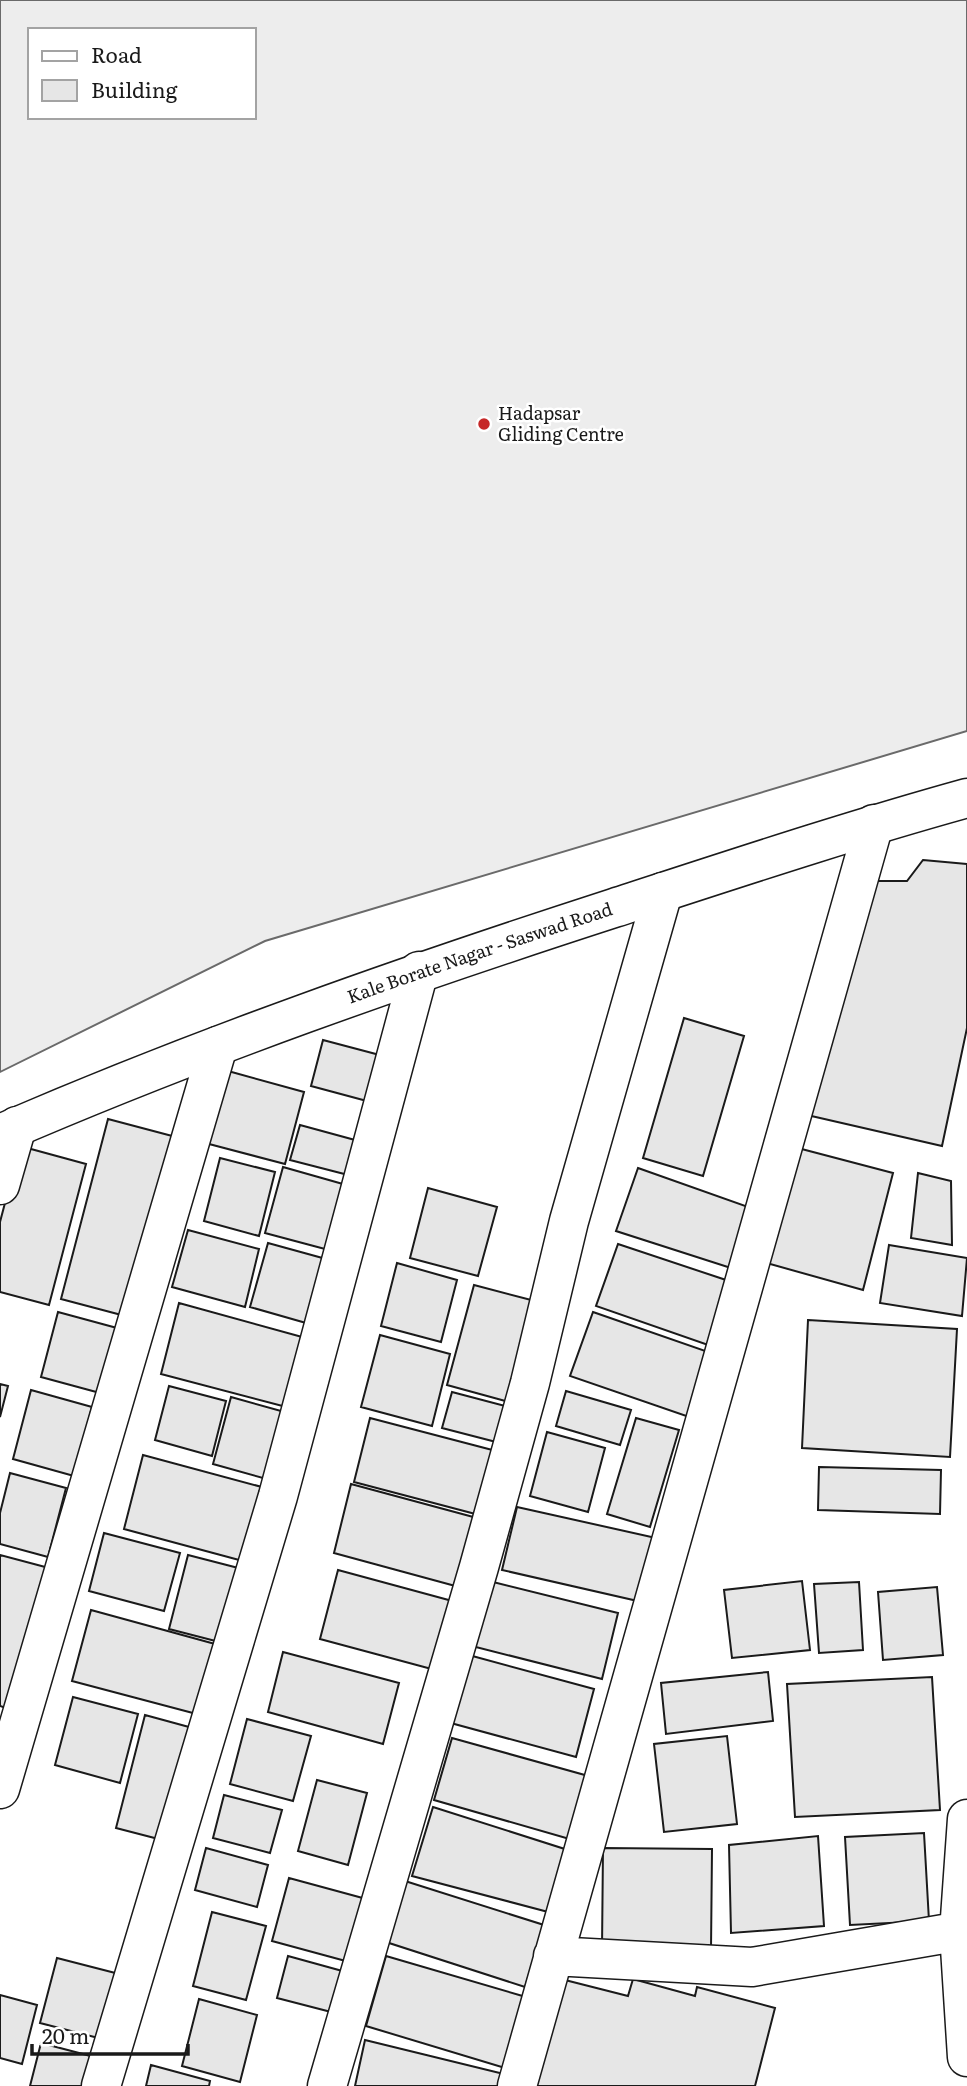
<svg xmlns="http://www.w3.org/2000/svg" width="967" height="2086" viewBox="0 0 967 2086" font-family="Literata,serif">
<rect width="100%" height="100%" fill="#fff"/>
<path fill="#ededed" stroke="#6a6a6a" stroke-width="2" fill-rule="evenodd" d="M0 0H967V731L265 941 0 1072ZM30 30H254V117H30Z"/>
<path fill="#e6e6e6" stroke="#1a1a1a" stroke-width="2" d="M923 860 967 864V1028L942 1146 807 1115 876 881H907Z
M684 1018 744 1036 703 1176 643 1158Z
M323 1040 391 1058 378 1104 311 1086Z
M228 1071 304 1092 285 1164 209 1144Z
M108 1119 176 1137 129 1317 61 1299Z
M300 1125 366 1143 356 1177 290 1160Z
M20 1146 86 1164 49 1305 0 1292V1222Z
M794 1147 893 1173 863 1290 763 1262Z
M220 1158 275 1172 259 1236 204 1221Z
M283 1167 357 1188 340 1253 265 1233Z
M638 1168 754 1209 734 1269 616 1231Z
M918 1173 951 1181 952 1245 911 1238Z
M428 1188 497 1207 478 1276 410 1258Z
M188 1230 259 1249 245 1307 172 1287Z
M268 1243 337 1262 320 1327 250 1307Z
M618 1244 732 1282 711 1346 596 1306Z
M889 1245 967 1258 962 1316 880 1303Z
M397 1263 457 1280 441 1342 381 1326Z
M474 1285 535 1301 509 1402 447 1385Z
M179 1303 313 1340 294 1409 161 1374Z
M58 1312 117 1328 100 1393 41 1377Z
M593 1312 717 1355 695 1419 570 1376Z
M808 1320 957 1329 950 1457 802 1448Z
M380 1335 450 1354 432 1426 361 1407Z
M0 1384 8 1386 0 1417Z
M169 1386 226 1401 212 1456 155 1440Z
M31 1390 92 1407 74 1476 13 1459Z
M566 1391 631 1410 620 1445 556 1426Z
M452 1392 509 1407 500 1443 442 1428Z
M231 1397 299 1416 281 1483 213 1464Z
M370 1418 500 1452 483 1516 354 1482Z
M636 1418 679 1430 650 1527 607 1514Z
M547 1432 605 1448 588 1512 530 1496Z
M143 1455 273 1490 254 1564 124 1529Z
M819 1467 941 1470 940 1514 818 1510Z
M10 1473 66 1488 48 1557 0 1544V1513Z
M351 1484 477 1518 459 1587 334 1553Z
M517 1507 656 1538 642 1602 502 1570Z
M104 1533 180 1553 164 1611 89 1591Z
M0 1555 49 1568 12 1710 0 1706Z
M188 1555 250 1571 231 1645 169 1629Z
M338 1570 456 1602 439 1671 320 1639Z
M485 1580 618 1613 602 1679 468 1645Z
M802 1581 810 1650 732 1658 724 1590Z
M859 1582 863 1650 819 1653 814 1584Z
M937 1587 943 1655 883 1660 878 1592Z
M91 1610 226 1647 208 1717 72 1681Z
M283 1652 399 1683 383 1744 268 1712Z
M465 1654 594 1689 576 1757 447 1722Z
M768 1672 773 1721 666 1734 661 1683Z
M932 1677 940 1810 795 1817 787 1684Z
M73 1697 138 1714 120 1783 55 1765Z
M145 1715 200 1730 170 1842 116 1828Z
M247 1719 311 1736 293 1801 230 1784Z
M727 1736 737 1824 664 1832 654 1744Z
M452 1738 592 1777 573 1840 434 1800Z
M317 1780 367 1793 348 1865 298 1851Z
M224 1795 282 1810 270 1853 213 1838Z
M433 1807 571 1851 552 1913 412 1876Z
M924 1833 929 1921 850 1925 845 1837Z
M818 1836 824 1926 731 1933 729 1845Z
M206 1848 268 1865 257 1907 195 1890Z
M603 1848 712 1849 711 1950 602 1949Z
M289 1878 370 1900 353 1963 272 1941Z
M405 1881 544 1925 525 1987 386 1942Z
M212 1912 266 1926 246 2000 193 1986Z
M288 1956 346 1972 335 2013 277 1998Z
M386 1956 526 1997 505 2068 366 2026Z
M57 1958 127 1976 110 2041 40 2023Z
M561 1979 628 1996 633 1979 695 1996 697 1987 775 2008 755 2086H533Z
M0 1995 37 2005 22 2064 0 2058Z
M199 1999 257 2015 240 2082 182 2066Z
M365 2040 508 2075 506 2086H355Z
M41 2043 102 2059 95 2086H30Z
M151 2065 210 2081 209 2086H146Z"/>
<g fill="none" stroke-linecap="round" stroke-linejoin="round">
<defs>
<path id="minor" d="M0 1185 17 1126
M0 1789 218 1046
M967 1819 959 1932 967 2057
M553 1956 752 1967 967 1930
M101 2086 278 1496 419 971
M327 2086 479 1567 530 1383 569 1221 663 892
M517 2086 874 824"/>
<g id="tertiary">
<path id="s1" d="M0 1134C201 1047 407 975 614 908 731 870 848 831 967 798"/>
</g>
</defs>
<use href="#minor" stroke="#1a1a1a" stroke-width="41"/>
<use href="#tertiary" stroke="#1a1a1a" stroke-width="41"/>
<use href="#minor" stroke="#fff" stroke-width="38"/>
<use href="#tertiary" stroke="#fff" stroke-width="38"/>
</g>
<circle fill="#c62828" stroke="#fff" stroke-width="2.5" cx="484" cy="424" r="7"/>
<g text-anchor="middle" stroke-width="5" stroke-linejoin="round" paint-order="stroke">
<g font-size="18" fill="#1a1a1a" stroke="#fff" text-anchor="start">
<text x="498" y="420">Hadapsar<tspan x="498" dy="21">Gliding Centre</tspan></text>
</g>
<g font-size="18" fill="#1a1a1a" stroke="#fff">
<text dy="6" stroke="none"><textPath href="#s1" startOffset="513">Kale Borate Nagar - Saswad Road</textPath></text>
</g>
</g>
<rect x="28" y="28" width="228" height="91" fill="#ffffff" stroke="#a3a3a3" stroke-width="2"/>
<rect x="42" y="51" width="35" height="10" fill="#ffffff" stroke="#a3a3a3" stroke-width="2"/>
<text x="91" y="63" font-size="21" fill="#1a1a1a">Road</text>
<rect x="42" y="80" width="35" height="21" fill="#e6e6e6" stroke="#a3a3a3" stroke-width="2"/>
<text x="91" y="98" font-size="21" fill="#1a1a1a">Building</text>
<path d="M32 2044v10h156v-10" fill="none" stroke="#1a1a1a" stroke-width="3.5"/>
<text x="42" y="2044" font-size="21" fill="#1a1a1a" stroke="#ffffff" stroke-width="5" paint-order="stroke">20 m</text>
</svg>
